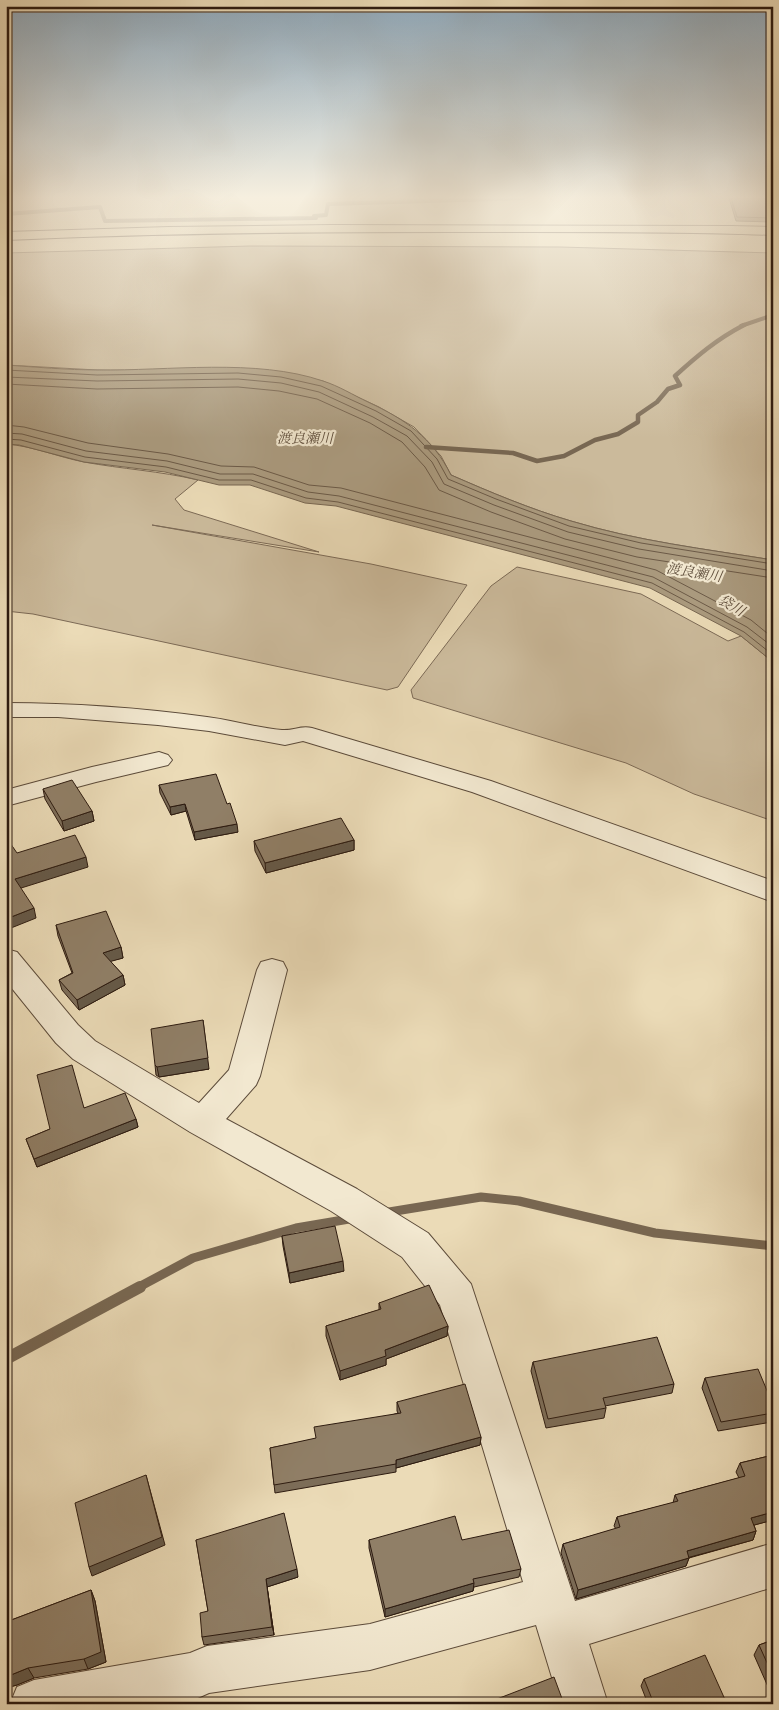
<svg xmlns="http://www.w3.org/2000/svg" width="779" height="1710" font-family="'Old Standard TT','Noto Serif JP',serif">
<rect width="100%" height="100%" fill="#ebdbb7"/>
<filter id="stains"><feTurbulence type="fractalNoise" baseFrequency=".004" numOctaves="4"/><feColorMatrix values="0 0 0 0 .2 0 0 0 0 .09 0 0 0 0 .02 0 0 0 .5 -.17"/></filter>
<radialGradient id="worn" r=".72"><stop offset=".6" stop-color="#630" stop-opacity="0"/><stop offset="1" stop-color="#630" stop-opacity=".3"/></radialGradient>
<!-- green -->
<g fill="#cbba9b" stroke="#7c6a56">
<path d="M250 246 560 247 773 253V560C705 549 637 541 571 521 530 509 490 492 451 475L441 456 414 427 379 407 323 381 282 372 97 370 6 365V253Z"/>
<path d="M6 444C33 446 58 457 84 462 122 469 160 471 198 480L175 499 184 510 319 552 152 525 371 564 467 585 398 687 387 690 33 614 6 611Z"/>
<path d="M517 567 641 594 728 641 741 636 773 662V821L694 794 626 763 413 698 411 690 491 586Z"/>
</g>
<!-- water -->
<path fill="#aa9a7e" stroke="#786752" d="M6 365C36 367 67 370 97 370 168 371 256 358 323 381 339 386 353 395 368 402 406 420 432 437 451 475 490 492 530 509 571 521 637 541 705 549 773 560V662L741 636 650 588 336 506 305 503 250 485H219L165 472 84 462 19 445 6 444Z"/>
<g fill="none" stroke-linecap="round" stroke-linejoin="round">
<!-- shore -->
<g stroke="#6c5a47" stroke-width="1">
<path d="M6 370 97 375 238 373 281 377 321 386 376 411 411 431 437 459 448 479 496 499 569 526 641 543 773 564"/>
<path d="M6 377 97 381 238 379 281 383 319 392 373 417 407 436 432 462 444 484 494 505 568 532 639 549 773 571"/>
<path d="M6 384 97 389 238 387 279 391 317 399 370 423 402 442 425 467 439 490 491 512 565 539 637 557 773 578"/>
<path d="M6 425 24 427 88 443 168 454 221 466 254 467 309 485 341 488 656 570 751 620 773 638"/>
<path d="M6 433 22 434 86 451 167 461 220 474H253L308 492 339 496 653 577 747 627 773 647"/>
<path d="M6 439 21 440 85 457 166 467 219 480H251L306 498 338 502 652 583 744 632 773 655"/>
</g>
<!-- stream-far3 -->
<g stroke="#786752" stroke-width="4">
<path d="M6 214 100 207 105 221 316 218 314 216 326 215 328 204 523 198"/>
<path d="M741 326 773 315"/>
</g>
<!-- stream-far2 -->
<path stroke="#786752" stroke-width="4.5" d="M426 447 513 453 537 461 564 456 595 440 618 434 638 422V415L657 402 668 389 680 385 675 376C697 356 717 339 744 325"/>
<!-- stream-far1 -->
<g stroke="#786752" stroke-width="9">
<path d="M383 1213 481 1197 519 1201 655 1233 773 1246"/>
<path d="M137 1288 193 1258 296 1228 355 1218"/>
</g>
<!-- stream -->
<path stroke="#786752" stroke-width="12" d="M6 1359 140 1287"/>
<!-- street casing -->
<g stroke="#5c4b3a" stroke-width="2">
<g id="street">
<path d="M6 703C73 703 141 708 207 717 232 720 257 728 282 730 293 731 301 725 312 728L491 781 773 881V902L472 792 303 741 285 745 209 731 158 725 58 717H6Z"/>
<path d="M159 752 168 755 172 760 168 765 96 782 6 806V790L92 767Z"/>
<path d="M6 949 17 952 78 1025 95 1041 199 1103 229 1070 257 970 261 962 272 959 283 962 287 970 260 1076 256 1085 226 1119 357 1189 428 1233 471 1284 575 1601 773 1543V1587L589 1644 608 1704H560L536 1625 370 1670 209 1693 191 1701 174 1704H10L17 1687 34 1680 190 1653 207 1646 370 1624 523 1582 440 1305 402 1257 331 1211 190 1132 73 1059 56 1043 6 981Z"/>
</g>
</g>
<!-- primary casing -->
<g stroke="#2d1b10" stroke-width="2">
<path id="primary" d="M332 225 731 226 773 227V235C665 231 557 232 449 232 301 232 154 233 6 240V232L169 227Z"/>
</g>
<!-- street -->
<use href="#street" fill="#f2e8d0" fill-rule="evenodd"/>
<!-- primary -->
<use href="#primary" fill="#ebdbb7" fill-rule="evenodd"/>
</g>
<!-- wall -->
<g fill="#7c6d59" stroke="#2d1b10">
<path d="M729 198H773V222L736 221Z"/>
<path d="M159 785 238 832 195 840 186 811 171 815 160 793Z"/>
<path d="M43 789 92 811 94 821 64 831 45 799Z"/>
<path d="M354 840V850L266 873 255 851 254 841Z"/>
<path d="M56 925 121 947 123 958 110 961 123 975 125 985 79 1010 62 990 59 980 72 973 58 936Z"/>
<path d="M155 1065 209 1069 159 1077 156 1075Z"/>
<path d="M84 1108 136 1119 138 1127 37 1167 26 1139 50 1129Z"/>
<path d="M282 1236 344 1271 290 1283 283 1246Z"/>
<path d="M379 1303 448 1326 447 1336 386 1359V1365L340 1380 326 1336V1326L379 1310Z"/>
<path d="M533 1362 674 1384 672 1393 605 1406 606 1408 604 1418 546 1428 531 1371Z"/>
<path d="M705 1378 773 1405V1420L772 1422 718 1431 702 1388Z"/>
<path d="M397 1402 481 1437 480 1445 396 1468V1472L275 1493 270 1448 316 1439 398 1413 397 1411Z"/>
<path d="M773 1455V1520L754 1525 756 1531 753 1540 689 1558 686 1566 576 1599 561 1553 563 1544 616 1529 614 1526 617 1517 673 1503 675 1495 739 1478 736 1472 740 1463Z"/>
<path d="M196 1540 298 1577 267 1587 274 1635 204 1645 202 1637 208 1611Z"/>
<path d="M369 1540H462L521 1569 519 1577 474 1587 473 1591 385 1617 369 1548Z"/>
<path d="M91 1590 95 1601 106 1662 88 1669 34 1678 17 1685 6 1688V1622Z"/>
<path d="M773 1640V1698L754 1655 759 1645Z"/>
<path d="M644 1679 727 1704H648L641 1686Z"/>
</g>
<!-- shaded-wall -->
<g fill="#655948" stroke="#2d1b10">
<path d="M185 804 186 811 171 815 170 807Z"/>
<path d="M92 811 94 821 64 831 62 821Z"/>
<path d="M237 824 238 832 195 840 194 832Z"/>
<path d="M354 840V850L266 873 265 863Z"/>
<path d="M86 857 88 867 18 889 15 879Z"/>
<path d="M34 908 36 918 6 930V919Z"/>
<path d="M121 947 123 958 105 963 103 953Z"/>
<path d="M123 975 125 985 79 1010 77 1000Z"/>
<path d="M203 1020 209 1069 159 1077 157 1067Z"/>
<path d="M136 1119 138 1127 37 1167 34 1159Z"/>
<path d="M343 1261 344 1271 290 1283 289 1273Z"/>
<path d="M448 1326 447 1336 386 1359V1365L340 1380V1371L385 1350Z"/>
<path d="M481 1437 480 1445 396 1468V1460Z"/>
<path d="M146 1475 165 1545 92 1576 89 1567Z"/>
<path d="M773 1512V1520L747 1527 751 1518Z"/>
<path d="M756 1531 753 1540 683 1559 687 1551Z"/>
<path d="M689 1558 686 1566 576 1599 578 1590Z"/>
<path d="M297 1569 298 1577 267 1587 274 1635 266 1579Z"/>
<path d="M474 1583 473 1591 385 1617V1609Z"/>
<path d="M91 1590 95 1601 106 1662 88 1669 84 1659Z"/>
<path d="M28 1668 34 1678 17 1685 6 1688V1677Z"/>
</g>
<!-- building -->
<g fill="#907f67" stroke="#2d1b10">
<path d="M731 198H773V218L737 217Z"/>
<path d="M216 774 227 804 230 803 237 824 194 832 185 804 170 807 159 785Z"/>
<path d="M72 780 92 811 62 821 43 789Z"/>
<path d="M341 818 354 840 265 863 254 841Z"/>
<path d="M75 835 86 857 15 879 34 908 6 919V837L17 853Z"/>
<path d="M106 911 121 947 103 953 123 975 77 1000 59 980 73 973 56 925Z"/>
<path d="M203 1020 208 1058 157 1067 155 1065 151 1029Z"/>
<path d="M72 1065 84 1108 125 1093 136 1119 34 1159 26 1139 50 1129 37 1075Z"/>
<path d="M335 1226 343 1261 289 1273 282 1236Z"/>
<path d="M429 1285 448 1326 385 1350 386 1356 340 1371 326 1326 381 1309 379 1303Z"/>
<path d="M657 1337 674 1384 603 1398 606 1408 548 1419 533 1362Z"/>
<path d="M758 1369 773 1405V1413L721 1422 705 1378Z"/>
<path d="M465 1384 481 1437 396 1460V1464L274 1485 270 1448 316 1438 314 1427 401 1413 397 1402Z"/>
<path d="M773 1455V1512L751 1518 756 1531 687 1551 689 1558 578 1590 563 1544 620 1527 617 1517 678 1501 675 1495 745 1476 740 1463Z"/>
<path d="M146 1475 162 1537 89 1567 75 1503Z"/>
<path d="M284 1513 297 1569 266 1579 272 1627 202 1637 200 1613 208 1611 196 1540Z"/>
<path d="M455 1516 462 1540 509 1530 521 1569 473 1579 474 1583 385 1609 369 1540Z"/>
<path d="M91 1590 101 1652 84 1659 28 1668 6 1677V1622Z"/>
<path d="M773 1640V1676L759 1645Z"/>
<path d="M705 1655 727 1704H654L644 1679Z"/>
<path d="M554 1677 564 1704H484Z"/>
</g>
<!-- sky -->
<linearGradient id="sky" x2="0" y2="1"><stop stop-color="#8faabe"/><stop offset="0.45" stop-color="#f6efdf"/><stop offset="1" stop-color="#f6efdf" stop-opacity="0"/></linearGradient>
<rect width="779" height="438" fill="url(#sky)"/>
<g text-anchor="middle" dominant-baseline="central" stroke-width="4.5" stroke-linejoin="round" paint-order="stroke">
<!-- far-water labels -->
<g font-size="14" font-style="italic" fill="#5f4e3c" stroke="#f2e8d0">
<text x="305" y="439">渡良瀬川</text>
<text transform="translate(694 573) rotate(9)">渡良瀬川</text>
<text transform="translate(731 606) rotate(30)">袋川</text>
</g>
</g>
<!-- margin -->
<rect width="779" height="1710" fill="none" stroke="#ebdbb7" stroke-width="25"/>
<rect x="8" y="8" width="764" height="1695" fill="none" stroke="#2d1b10" stroke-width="2.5"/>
<rect x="12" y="12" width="754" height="1685" fill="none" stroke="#2d1b10"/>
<rect width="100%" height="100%" filter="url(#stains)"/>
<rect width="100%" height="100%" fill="url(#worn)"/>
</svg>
